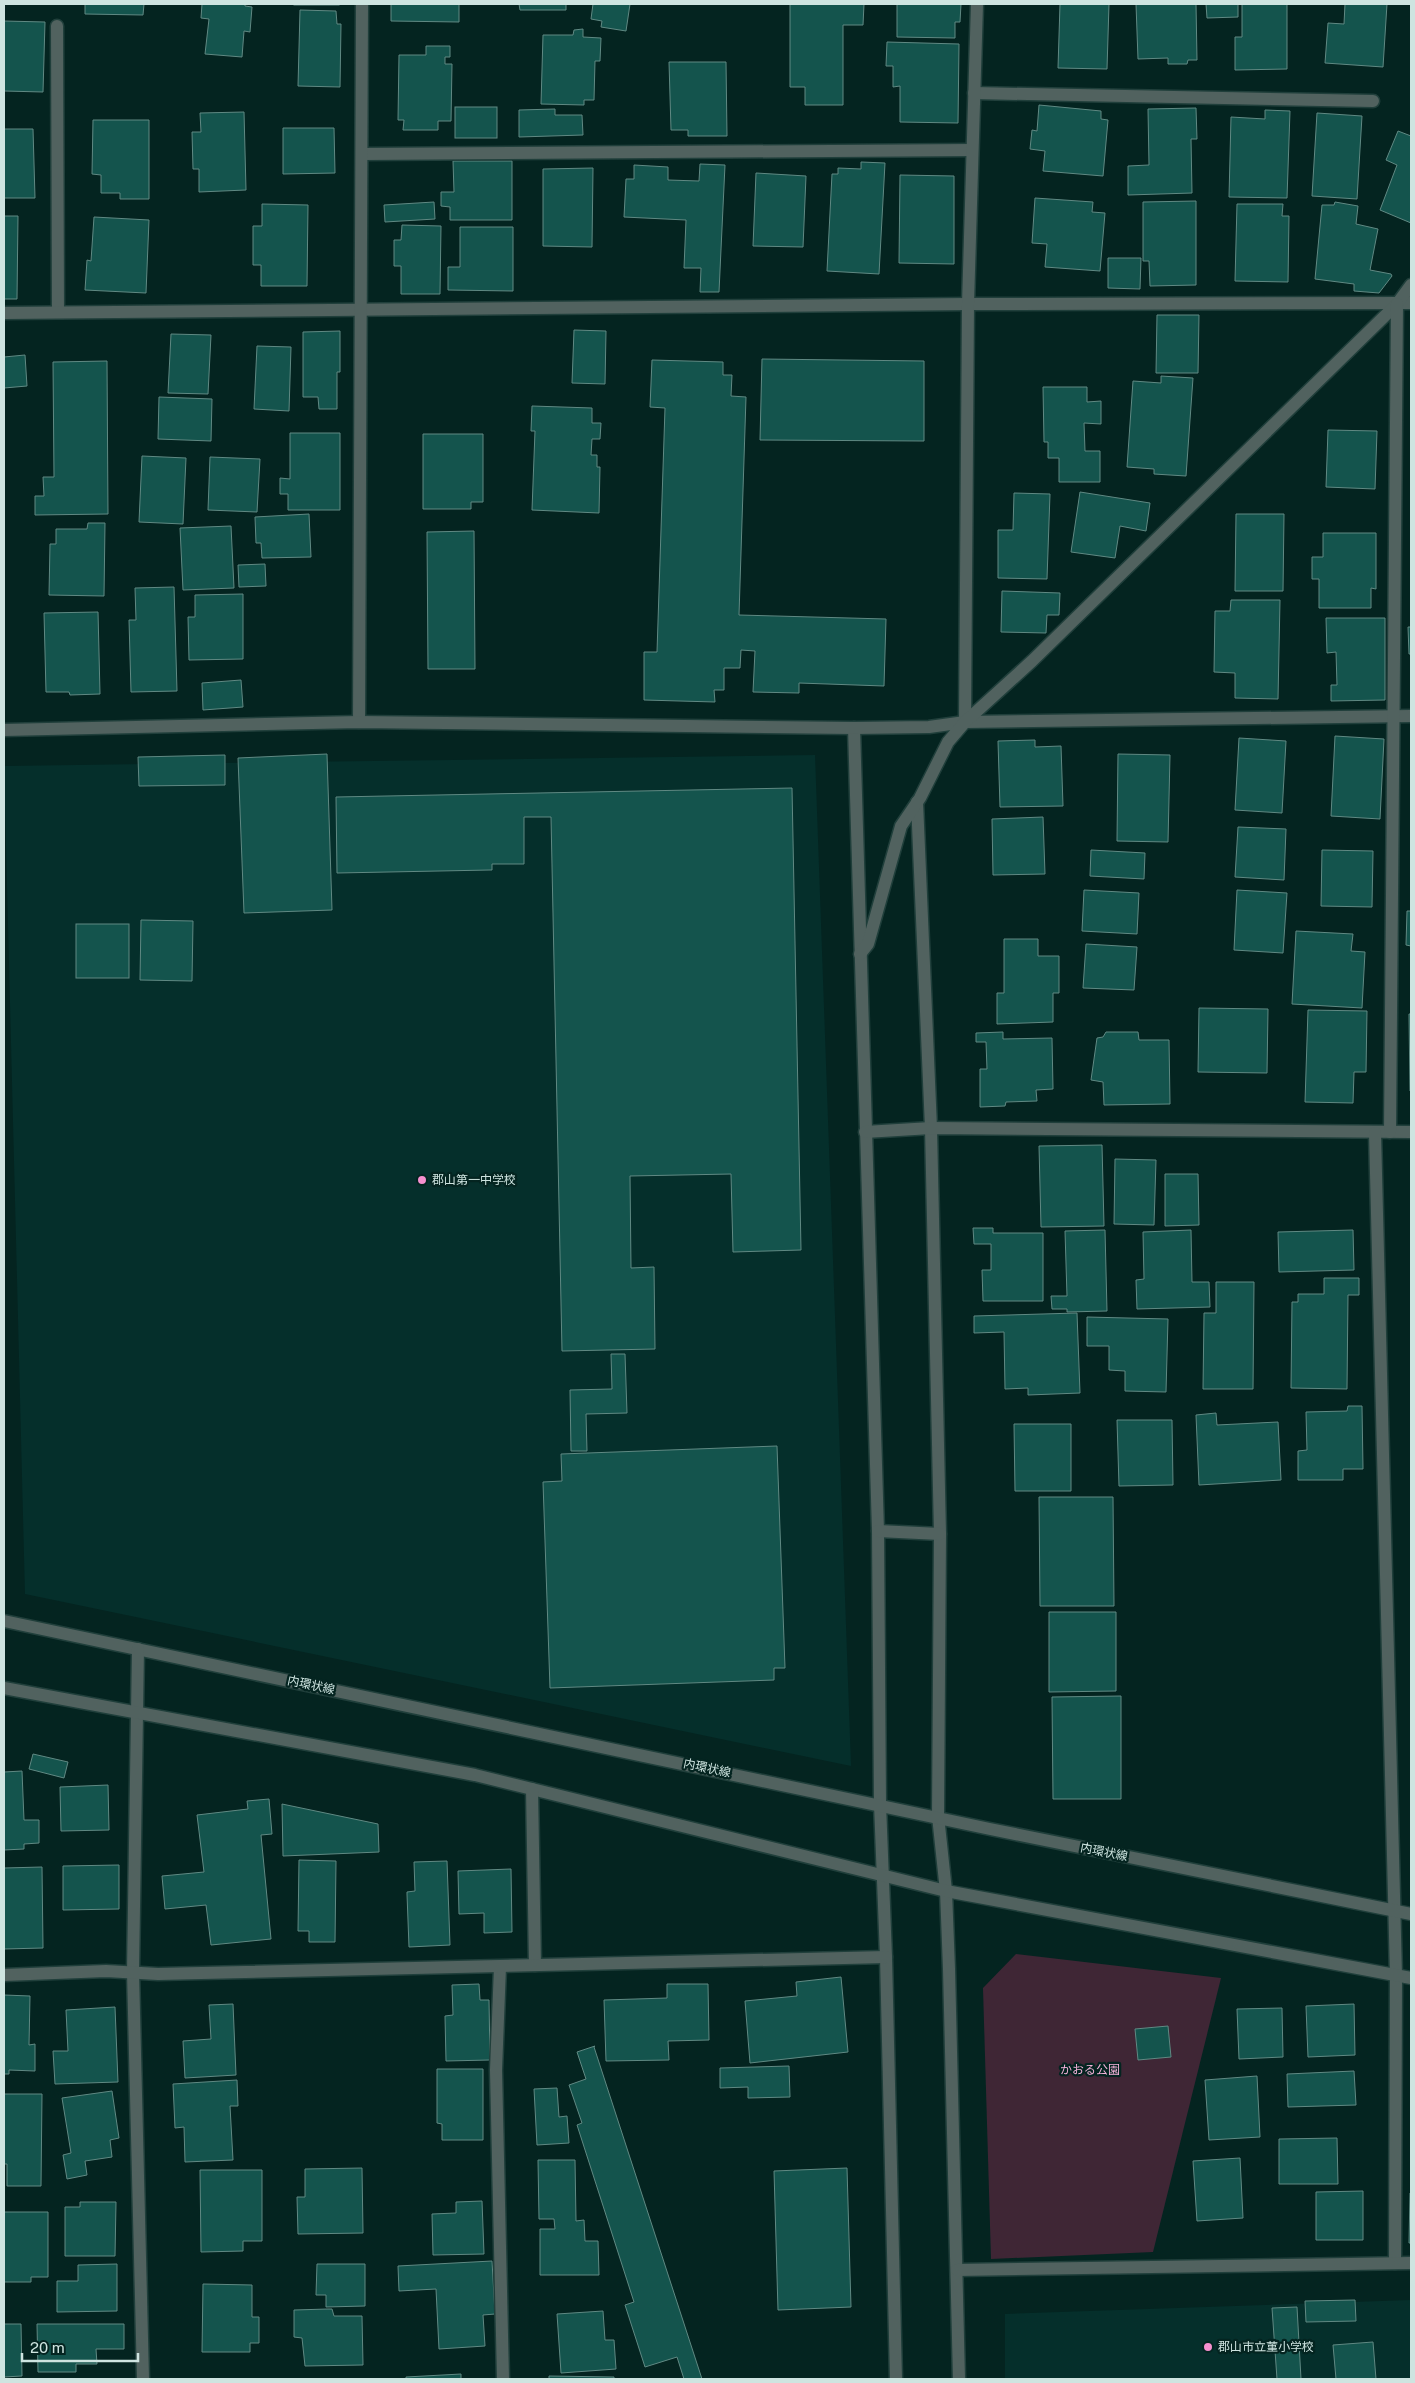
<svg xmlns="http://www.w3.org/2000/svg" width="1415" height="2383" font-family="'Public Sans','Noto Sans JP',sans-serif">
<rect width="100%" height="100%" fill="#042420"/>
<!-- built -->
<g fill="#052f2b">
<path d="M815 755 851 1766 25 1594 4 766Z"/>
<path d="M1411 2300V2379H1005V2314Z"/>
</g>
<!-- green -->
<path fill="#3f2635" d="M1016 1954 1221 1978 1153 2252 991 2259 983 1988Z"/>
<!-- building -->
<g fill="#14544d" stroke="#608983">
<path d="M85 4H144L143 15 85 14Z"/>
<path d="M202 4H245V6L252 7 250 32 244 31 242 57 205 54 209 19 201 18Z"/>
<rect x="294" y="4" width="45" height="1"/>
<path d="M391 4H459V22L391 21Z"/>
<path d="M519 4H566V10H520Z"/>
<path d="M593 4H630L626 31 601 27 602 21 591 19Z"/>
<path d="M790 4H864L863 25H843V105H805V87H790Z"/>
<path d="M897 4H961L960 22H955V38L897 37Z"/>
<path d="M1060 4H1109L1107 69 1058 68Z"/>
<path d="M1136 4H1196L1197 60H1188L1187 64H1168V58L1138 59Z"/>
<path d="M1206 4H1238V17L1207 18Z"/>
<path d="M1242 4H1287V69L1235 70V37H1242Z"/>
<path d="M1345 4H1387L1383 67 1325 63 1328 23 1344 24Z"/>
<path d="M300 10 336 11 337 24H341L340 87 298 86Z"/>
<path d="M4 21 45 22 43 92 4 91Z"/>
<path d="M583 29V37L601 38 600 61H595L594 100H584V105L541 104 543 35H573L574 30Z"/>
<path d="M887 42 959 44 958 123 900 122V86L893 87V66H886Z"/>
<path d="M426 46H450V57H445V64H452L451 121H438V130H403L404 120H398L399 55H426Z"/>
<path d="M669 62H726L727 136H688V130H671Z"/>
<path d="M1039 105 1101 111V119L1108 120 1103 176 1043 171 1045 151 1030 149 1032 130 1037 131Z"/>
<rect x="455" y="107" width="42" height="31"/>
<path d="M1196 108 1197 139H1191L1192 193 1128 195V166L1149 165 1148 109Z"/>
<path d="M555 109V115H582L583 135 519 137V110Z"/>
<path d="M1265 110 1290 111 1287 198 1229 197 1231 117 1265 119Z"/>
<path d="M244 112 246 190 199 192V169H193L192 132H201L200 113Z"/>
<path d="M1317 113 1362 116 1357 199 1312 196Z"/>
<path d="M93 120H149V199H120V193H101V175L92 174Z"/>
<path d="M283 128H334L335 173 283 174Z"/>
<path d="M4 129H33L35 198H4Z"/>
<path d="M1398 131 1411 136V223L1380 210 1397 165 1386 160Z"/>
<path d="M453 161H512V220H450V207L441 206V192H454Z"/>
<path d="M861 162 885 163 879 274 827 271 832 174H838V168L861 169Z"/>
<path d="M700 164 725 165 719 292H700L701 268H684L686 220 624 217 626 179H634V165L668 167V180L699 181Z"/>
<path d="M593 168 592 247 543 246V169Z"/>
<path d="M756 173 806 176 803 247 753 246Z"/>
<path d="M900 175 954 176V264L899 263Z"/>
<path d="M1035 198 1093 202 1092 212 1105 213 1100 271 1045 267 1047 244 1032 243Z"/>
<path d="M1196 201V285L1150 286 1149 261H1143V202Z"/>
<path d="M434 202 435 219 385 222 384 205Z"/>
<path d="M1335 202 1358 206 1356 224 1378 229 1370 270 1391 274 1392 276 1379 293 1354 291V284L1315 279 1322 205H1334Z"/>
<path d="M262 204 308 205 307 286H261V265H253V226H262Z"/>
<path d="M1237 204H1283L1282 216H1289L1288 282 1235 281Z"/>
<path d="M4 216H18L17 299H4Z"/>
<path d="M94 217 149 220 146 293 85 290 87 260 91 261Z"/>
<path d="M402 225 441 226 440 294H401V266H394V240H401Z"/>
<path d="M460 227H513V291L448 290V267H460Z"/>
<path d="M1108 258H1141L1140 289 1108 288Z"/>
<path d="M1157 315H1199L1198 373H1156Z"/>
<path d="M574 330 606 331 605 384 572 383Z"/>
<path d="M340 331V372H337V409H319L318 397H303V332Z"/>
<path d="M171 334 211 335 208 394 168 393Z"/>
<path d="M257 346 291 347 289 411 254 409Z"/>
<path d="M25 355 27 386 4 388V357Z"/>
<path d="M762 359 924 361V441L760 440Z"/>
<path d="M652 360 723 362V375H732L731 396 746 397 739 615 886 619 884 686 799 683V693L753 692 755 651 741 650 740 668H724V690H714L715 702 644 700V652H657L665 408 650 407Z"/>
<path d="M107 361 108 514 35 515V496H44L43 477H54L53 362Z"/>
<path d="M1161 376 1193 378 1186 476 1154 474V469L1127 467 1133 381 1161 383Z"/>
<path d="M1043 387H1087V402L1101 401V424L1084 423 1085 451H1100V482H1059V458H1048V442H1044Z"/>
<path d="M159 397 212 399 211 441 158 439Z"/>
<path d="M532 406 592 408V423H601L600 439H592L591 455H597V467H600L599 513 532 510 535 431H531Z"/>
<path d="M1328 430 1377 431 1375 489 1326 487Z"/>
<path d="M290 433H340V510H288V494H280V478L290 479Z"/>
<path d="M423 434H483V502H471V509H423Z"/>
<path d="M142 456 186 458 183 524 139 522Z"/>
<path d="M210 457 260 459 257 512 208 510Z"/>
<path d="M1080 492 1150 503 1146 531 1120 526 1115 558 1071 552Z"/>
<path d="M1014 493 1050 494 1047 579 998 578V530H1013Z"/>
<path d="M309 514 311 557 262 558 261 543H256L255 517Z"/>
<path d="M1236 514H1284L1283 591H1235Z"/>
<path d="M88 523H105L104 596 49 595 50 544H56V529H87Z"/>
<path d="M231 526 234 588 183 590 180 528Z"/>
<path d="M474 531 475 669H428L427 532Z"/>
<path d="M1323 533H1376V589L1371 588V608H1319V579H1312V557H1323Z"/>
<path d="M265 564 266 586 239 587 238 565Z"/>
<path d="M174 587 177 691 131 692 129 620H136L135 588Z"/>
<path d="M1002 591 1060 593 1059 615H1047L1046 633 1001 632Z"/>
<path d="M243 594V659L189 660 188 617H195V595Z"/>
<path d="M1231 600H1280L1278 699 1235 698V673L1214 672 1215 611H1230Z"/>
<path d="M98 612 100 694 70 695 69 692H46L44 613Z"/>
<path d="M1326 618H1385V700L1331 701V685H1337L1336 652 1327 653Z"/>
<path d="M1408 627H1411V654H1409Z"/>
<path d="M241 680 243 707 203 710 202 683Z"/>
<path d="M1335 736 1384 739 1380 819 1331 816Z"/>
<path d="M1239 738 1286 741 1282 813 1235 810Z"/>
<path d="M1035 740V747L1061 746 1063 806 1000 807 998 741Z"/>
<path d="M327 754 332 910 244 913 238 758Z"/>
<path d="M1118 754 1170 755 1168 842 1117 841Z"/>
<path d="M225 755V785L139 786 138 757Z"/>
<path d="M792 788 801 1250 733 1252 731 1174 630 1176 631 1268 654 1267 655 1349 562 1351 551 817H524V864H492V870H490L337 873 336 797Z"/>
<path d="M1043 817 1045 874 993 875 992 819Z"/>
<path d="M1238 827 1286 829 1284 880 1235 877Z"/>
<path d="M1091 850 1145 853 1144 879 1090 876Z"/>
<path d="M1322 850 1373 851 1372 907 1321 906Z"/>
<path d="M1084 890 1139 893 1137 934 1082 931Z"/>
<path d="M1237 890 1287 893 1283 953 1234 950Z"/>
<path d="M1407 911H1411V946L1406 945Z"/>
<path d="M141 920 193 921 192 981 140 980Z"/>
<rect x="76" y="924" width="53" height="54"/>
<path d="M1296 931 1353 934 1351 951 1365 952 1362 1008 1292 1004Z"/>
<path d="M1004 939H1038V956H1059V993H1053V1022L997 1024V993H1004Z"/>
<path d="M1086 944 1137 947 1134 990 1083 988Z"/>
<path d="M1199 1008 1268 1009 1267 1073 1198 1072Z"/>
<path d="M1308 1010 1367 1011 1366 1072H1354L1353 1103 1305 1102Z"/>
<path d="M1409 1014H1411V1091H1410Z"/>
<path d="M1003 1032V1039L1052 1038 1053 1089 1036 1090 1037 1101 1006 1102 1005 1106 980 1107V1069H987L986 1042H976V1033Z"/>
<path d="M1106 1032H1138L1139 1040H1169L1170 1104 1104 1105 1103 1082 1091 1080 1097 1038 1103 1037Z"/>
<path d="M1102 1145 1104 1226 1041 1227 1039 1146Z"/>
<path d="M1115 1159 1156 1160 1154 1225 1114 1224Z"/>
<path d="M1165 1174H1198L1199 1225 1165 1226Z"/>
<path d="M973 1228H993V1233H1043V1301H983L982 1270H991V1244H974Z"/>
<path d="M1105 1230 1107 1311 1067 1312V1309H1052L1051 1296H1067L1065 1231Z"/>
<path d="M1191 1230 1192 1282H1209L1210 1307 1137 1309 1136 1280 1144 1279 1143 1232Z"/>
<path d="M1353 1230 1354 1270 1279 1272 1278 1232Z"/>
<path d="M1324 1278H1359V1295H1348L1347 1389 1291 1388 1292 1302H1298V1294H1324Z"/>
<path d="M1216 1282H1254L1253 1389H1203L1204 1313H1216Z"/>
<path d="M1077 1313 1080 1393 1028 1395V1388L1005 1389 1004 1332 974 1333V1316Z"/>
<path d="M1087 1317 1168 1319 1166 1392 1125 1391V1371L1109 1370V1346H1087Z"/>
<path d="M611 1354H625L627 1413 586 1414 587 1451H571L570 1390 612 1389Z"/>
<path d="M1348 1406H1362L1363 1469H1343V1480H1298V1451L1307 1450 1306 1412 1347 1411Z"/>
<path d="M1216 1413 1217 1425 1278 1422 1281 1480 1199 1485 1196 1415Z"/>
<path d="M1117 1420H1172L1173 1485 1119 1486Z"/>
<path d="M1014 1424H1071V1491H1015Z"/>
<path d="M777 1446 785 1668H774V1680L550 1688 543 1482 562 1481 561 1454Z"/>
<path d="M1039 1497H1113L1114 1606H1040Z"/>
<path d="M1049 1612H1116V1691L1049 1692Z"/>
<path d="M1121 1696V1799H1053L1052 1697Z"/>
<path d="M33 1754 68 1762 64 1778 29 1769Z"/>
<path d="M22 1771 24 1820H39V1843L24 1844V1849L4 1850V1772Z"/>
<path d="M108 1785 109 1830 61 1831 60 1787Z"/>
<path d="M269 1799 272 1834 261 1835 271 1939 211 1945 206 1905 165 1909 162 1876 204 1872 197 1815 248 1809 247 1801Z"/>
<path d="M282 1804 378 1824 379 1852 283 1856Z"/>
<path d="M299 1860 336 1861 335 1942H309V1931H298Z"/>
<path d="M447 1861 450 1945 409 1947 407 1894V1892L415 1891 414 1862Z"/>
<path d="M119 1865V1909L63 1910V1866Z"/>
<path d="M42 1867 43 1948 4 1949V1868Z"/>
<path d="M511 1869 512 1932 484 1933V1913L459 1914 458 1871Z"/>
<path d="M841 1977 848 2052 750 2063 745 2001 797 1996 796 1982Z"/>
<path d="M479 1984 480 2000H489L490 2060 446 2061 445 2016 453 2015 452 1985Z"/>
<path d="M667 1984H708L709 2040 668 2041 669 2060 606 2061 604 2000 667 1998Z"/>
<path d="M4 1995 30 1996 29 2045 35 2044V2071L9 2070V2074H4Z"/>
<path d="M233 2004 236 2075 185 2078 183 2041 211 2039 209 2005Z"/>
<path d="M1354 2004 1355 2055 1308 2057 1306 2006Z"/>
<path d="M115 2007 118 2082 55 2084 53 2051H68L66 2010Z"/>
<path d="M1282 2008 1283 2057 1239 2059 1237 2009Z"/>
<path d="M1168 2026 1171 2057 1138 2060 1135 2029Z"/>
<path d="M595 2046 594 2047 702 2379H684L677 2357 645 2367 625 2305 634 2302 577 2125 582 2123 569 2085 586 2079 577 2052Z"/>
<path d="M789 2066 790 2097 748 2098V2087L720 2088V2068Z"/>
<path d="M437 2069H483V2140H442V2124L437 2123Z"/>
<path d="M1354 2071 1356 2105 1288 2107 1287 2074Z"/>
<path d="M1257 2076 1260 2137 1209 2140 1205 2080Z"/>
<path d="M237 2080 238 2106H230L233 2160 185 2162 184 2127 175 2128 173 2084Z"/>
<path d="M557 2088 559 2117 567 2116 569 2143 537 2145 534 2089Z"/>
<path d="M112 2091 119 2138 110 2140 112 2157 85 2161 87 2175 67 2179 63 2155 71 2153 62 2098Z"/>
<path d="M4 2094H42L41 2186H7V2164H4Z"/>
<path d="M1337 2138 1338 2184H1279V2139Z"/>
<path d="M1240 2158 1243 2218 1197 2221 1193 2161Z"/>
<path d="M538 2160H575L576 2221 584 2220 585 2241H598L599 2275H540V2229H555L554 2219H539Z"/>
<path d="M362 2168 363 2233 298 2234 297 2197H305V2169Z"/>
<path d="M847 2168 851 2307 778 2310 774 2171Z"/>
<path d="M200 2170H262V2241H243V2251L201 2252Z"/>
<path d="M1363 2191V2240H1316V2192Z"/>
<path d="M1410 2193H1411V2243H1409Z"/>
<path d="M482 2201 484 2254 433 2255 432 2214 456 2213V2202Z"/>
<path d="M80 2202H116L115 2256H65V2207H80Z"/>
<path d="M4 2212H48V2277H31V2282H4Z"/>
<path d="M492 2261 495 2314 483 2315 485 2346 439 2349 436 2289 399 2291 398 2266Z"/>
<path d="M117 2264V2311L57 2312V2281H78V2265Z"/>
<path d="M317 2264H365V2306L326 2307V2295H316Z"/>
<path d="M203 2284 252 2285V2317H259V2343H250V2352H202Z"/>
<path d="M1355 2300 1356 2321 1306 2322 1305 2301Z"/>
<path d="M1297 2307 1301 2379H1277L1272 2308Z"/>
<path d="M328 2309H332L334 2316H362L363 2365 305 2366 302 2338 294 2337V2310Z"/>
<path d="M603 2311 605 2340H614L616 2369 561 2373 557 2314Z"/>
<path d="M4 2324H21L22 2376 4 2377Z"/>
<path d="M37 2324H124V2349H96L97 2364H76V2372H38Z"/>
<path d="M1373 2342 1376 2379H1336L1333 2345Z"/>
<path d="M461 2374V2379H406V2377Z"/>
<path d="M549 2376 614 2377V2379H549Z"/>
</g>
<g fill="none" stroke-linecap="round" stroke-linejoin="round">
<!-- minor casing -->
<g stroke="#203f3b" stroke-width="15">
<g id="minor">
<path d="M57 26 58 312"/>
<path d="M974 93 1373 101"/>
<path d="M362 154 972 150"/>
<path d="M4 313 968 304 1411 303"/>
<path d="M359 722 362 4"/>
<path d="M965 722 968 304 977 4"/>
<path d="M854 728 878 1531 880 1804 886 1957 896 2379"/>
<path d="M4 730 359 722 854 728 929 727 965 722 1411 716"/>
<path d="M917 802 931 1128 940 1534 938 1816 946 1891 949 1969 959 2379"/>
<path d="M860 954 868 944 901 826 920 798 948 742 965 722 1032 661 1397 304 1411 285"/>
<path d="M865 1132 931 1128 1411 1132"/>
<path d="M1390 1132 1397 304"/>
<path d="M1375 1133 1396 1976 1395 2263"/>
<path d="M878 1531 940 1534"/>
<path d="M4 1621 990 1829 1411 1914"/>
<path d="M138 1649 133 1972 143 2379"/>
<path d="M4 1688 475 1775 946 1891 1411 1978"/>
<path d="M532 1789 535 1965"/>
<path d="M500 1967 496 2070 503 2379"/>
<path d="M4 1975 106 1971 158 1974 886 1957"/>
<path d="M957 2270 1411 2263"/>
</g>
</g>
<!-- minor -->
<use href="#minor" stroke="#51625f" stroke-width="12"/>
</g>
<!-- markers -->
<g fill="#f690cf" stroke="#042420" stroke-width="2">
<circle cx="422" cy="1180" r="5"/>
<circle cx="1208" cy="2347" r="5"/>
</g>
<g text-anchor="middle" dominant-baseline="central" stroke-width="4.5" stroke-linejoin="round" paint-order="stroke">
<!-- poi labels -->
<g font-size="12" fill="#cee4e0" stroke="#042420" text-anchor="start">
<text x="432" y="1180">郡山第一中学校</text>
<text x="1218" y="2347">郡山市立菫小学校</text>
</g>
<!-- street labels -->
<g font-size="12" fill="#cee4e0" stroke="#042420">
<text transform="translate(311 1685) rotate(12)">内環状線</text>
<text transform="translate(707 1768) rotate(12)">内環状線</text>
<text transform="translate(1104 1852) rotate(11)">内環状線</text>
</g>
<!-- park labels -->
<g font-size="12" fill="#f7b3db" stroke="#042420">
<text x="1090" y="2070">かおる公園</text>
</g>
</g>
<!-- border -->
<rect width="1415" height="2383" fill="none" stroke="#cee4e0" stroke-width="10"/>
<!-- scale -->
<path d="M22 2353v8h116v-8" fill="none" stroke="#cee4e0" stroke-width="2.5"/>
<text x="30" y="2353" font-size="15" fill="#cee4e0" stroke="#042420" stroke-width="4" paint-order="stroke">20 m</text>
</svg>
